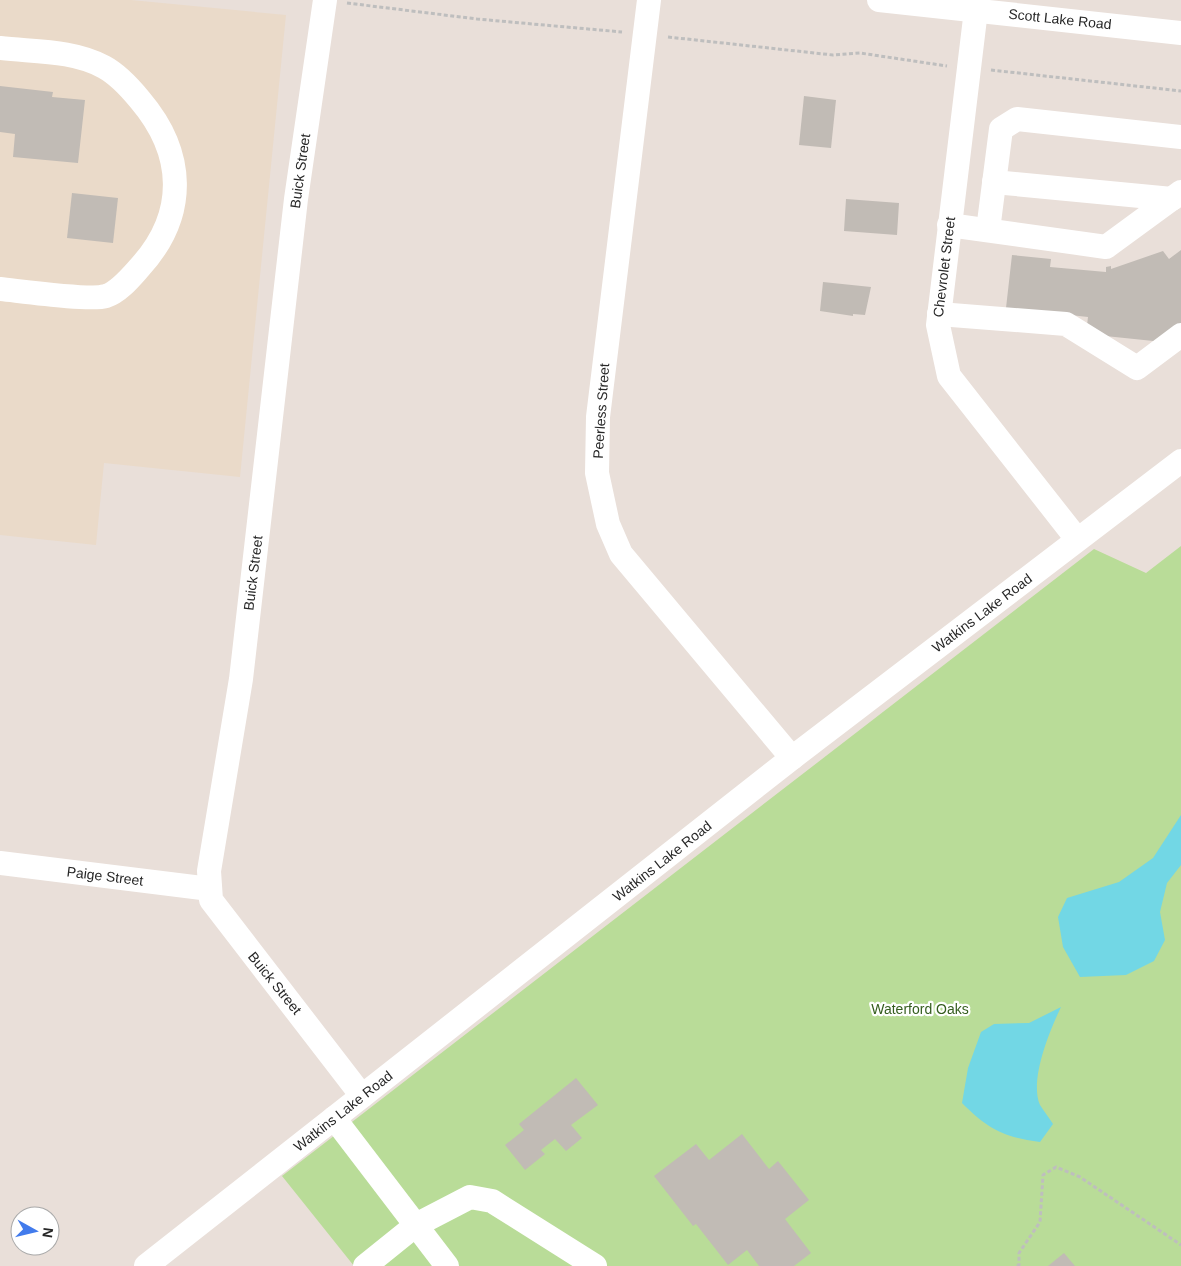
<svg xmlns="http://www.w3.org/2000/svg" width="1181" height="1266" font-family="Helvetica,sans-serif">
<rect width="100%" height="100%" fill="#e9dfd9"/>
<!-- education -->
<path fill="#eadac9" d="M0 0H131L286 15 240 477 104 463 96 545 0 535Z"/>
<!-- green -->
<path fill="#b9dc98" d="M1181 546V1266H354L282 1176 1094 549 1146 573Z"/>
<!-- water -->
<g fill="#72d7e5">
<path d="M1181 815V865L1167 883 1160 912 1165 940 1154 961 1126 975 1080 977 1063 947 1058 917 1067 898 1119 882 1153 858Z"/>
<path d="M1061 1007C1050 1030 1029 1080 1040 1105 1044 1111 1049 1118 1053 1124L1040 1142C1003 1137 988 1129 962 1103L968 1068 981 1032 994 1024 1029 1023Z"/>
</g>
<!-- building -->
<g fill="#c1bbb5">
<path d="M0 86 53 92 52 97 85 100 78 163 13 157 15 134 0 132Z"/>
<path d="M804 96 836 100 831 148 799 145Z"/>
<path d="M72 193 118 198 113 243 67 238Z"/>
<path d="M846 199 899 203 897 235 844 231Z"/>
<path d="M1181 250V328L1163 342 1086 334 1088 317 1006 308 1012 255 1051 259 1050 267 1106 272V267L1111 266V269L1163 251 1169 259Z"/>
<path d="M823 282 871 287 865 315 853 314V316L820 311Z"/>
<path d="M576 1078 598 1105 571 1125 582 1138 566 1151 555 1139 541 1150 545 1154 525 1170 505 1145 524 1130 519 1124Z"/>
<path d="M742 1134 769 1169 778 1161 809 1200 785 1219 811 1253 794 1266H759L747 1250 728 1265 696 1224 693 1226 654 1176 696 1144 709 1160Z"/>
<path d="M1064 1253 1075 1266H1048Z"/>
</g>
<g fill="none" stroke-linecap="round" stroke-linejoin="round">
<!-- path -->
<g stroke="#bebebe" stroke-width="3" stroke-dasharray="4 2.5" stroke-linecap="butt">
<path d="M347 3 477 19 622 32"/>
<path d="M668 37 833 55 860 53 947 66"/>
<path d="M991 70 1181 91"/>
<path d="M1017 1266 1019 1265V1253L1040 1222 1043 1175 1056 1167 1080 1177 1181 1245"/>
</g>
<!-- minor -->
<g stroke="#fff" stroke-width="24">
<path d="M325 0 296 199 241 679 209 871 211 900 362 1096"/>
<path d="M649 0 598 417 597 473 608 524 621 554 792 758"/>
<path d="M879 0 1181 33"/>
<path d="M976 10 938 325 949 376 1077 539"/>
<path d="M0 48C34 52 73 50 104 67 117 74 131 89 140 100 185 153 188 214 140 267 131 277 119 292 106 296 91 301 20 291 0 289"/>
<path d="M994 182 1172 199"/>
<path d="M949 225 1106 247 1181 192"/>
<path d="M988 230 1001 129 1017 119 1181 137"/>
<path d="M939 314 1066 324 1137 368 1181 335"/>
<path d="M0 863 210 889"/>
<path d="M334 1118 447 1266"/>
<path d="M146 1266 792 758 1181 461"/>
<path d="M365 1266 416 1225 470 1197 492 1201 595 1266"/>
</g>
</g>
<g text-anchor="middle" dominant-baseline="central" stroke-width="4.5" stroke-linejoin="round" paint-order="stroke">
<!-- street labels -->
<g font-size="14" fill="#272727" stroke="#fff">
<text transform="translate(1060 19) rotate(6)">Scott Lake Road</text>
<text transform="translate(300 171) rotate(-82)">Buick Street</text>
<text transform="translate(944 267) rotate(-83)">Chevrolet Street</text>
<text transform="translate(601 411) rotate(-86)">Peerless Street</text>
<text transform="translate(253 573) rotate(-83)">Buick Street</text>
<text transform="translate(982 613) rotate(-37)">Watkins Lake Road</text>
<text transform="translate(662 861) rotate(-38)">Watkins Lake Road</text>
<text transform="translate(105 876) rotate(7)">Paige Street</text>
<text transform="translate(275 983) rotate(51)">Buick Street</text>
<text transform="translate(343 1111) rotate(-38)">Watkins Lake Road</text>
</g>
<!-- park labels -->
<g font-size="14" fill="#345d1e" stroke="#fff">
<text x="920" y="1009">Waterford Oaks</text>
</g>
</g>
<!-- north arrow -->
<g transform="translate(35 1231) rotate(98)"><circle r="24" fill="#ffffff" stroke="#a9a9a9"/>
<path d="M0-4L9 19L0 12L-9 19Z" fill="#427bec"/>
<text y="-8" font-size="14" font-weight="bold" text-anchor="middle" fill="#272727">N</text>
</g>
</svg>
